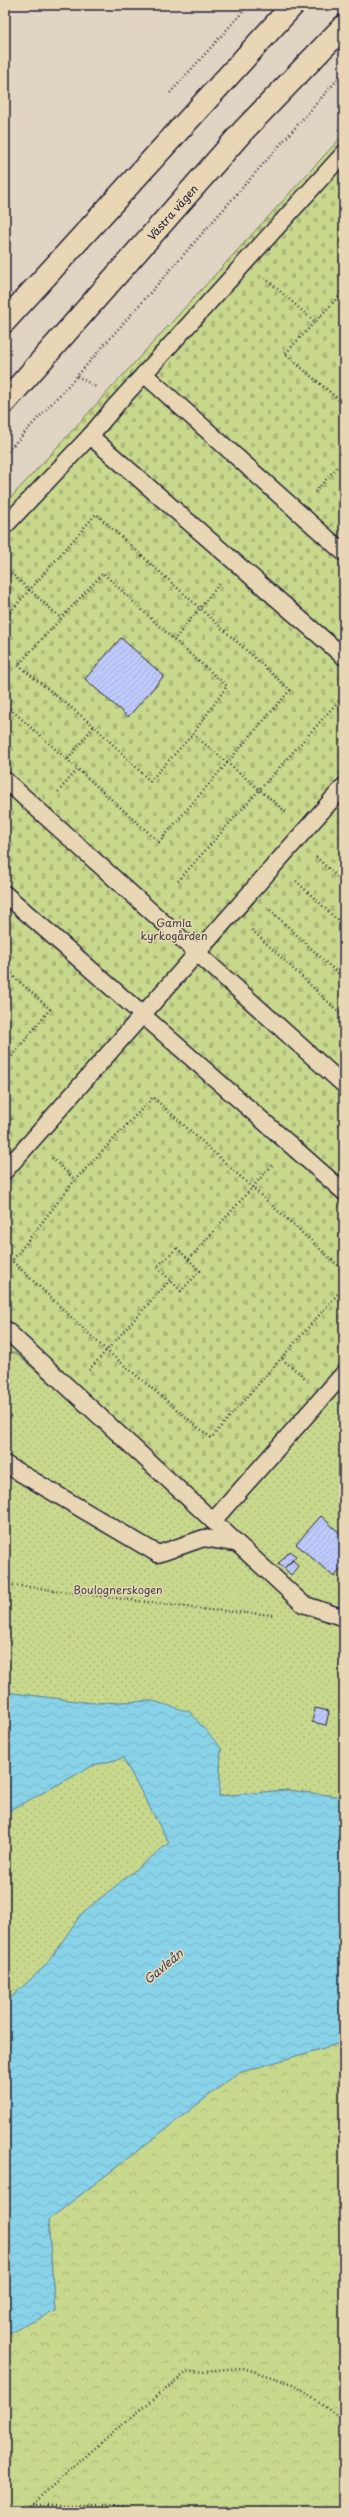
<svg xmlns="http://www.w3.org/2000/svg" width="349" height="2517" font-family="'Playpen Sans',sans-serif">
<defs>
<pattern id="forest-crowns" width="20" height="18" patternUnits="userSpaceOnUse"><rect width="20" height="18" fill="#c8d88c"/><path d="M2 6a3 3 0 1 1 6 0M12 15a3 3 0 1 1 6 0" fill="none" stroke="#acb97a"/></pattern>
<pattern id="cemetery-stones" width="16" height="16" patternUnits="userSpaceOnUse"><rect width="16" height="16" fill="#c8d88c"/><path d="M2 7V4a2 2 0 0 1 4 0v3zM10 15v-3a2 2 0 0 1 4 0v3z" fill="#acb97a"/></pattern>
<pattern id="park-dots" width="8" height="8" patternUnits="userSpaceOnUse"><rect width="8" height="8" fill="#c8d88c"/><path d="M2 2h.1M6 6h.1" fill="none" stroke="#acb97a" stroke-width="1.8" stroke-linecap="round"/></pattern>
<pattern id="water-waves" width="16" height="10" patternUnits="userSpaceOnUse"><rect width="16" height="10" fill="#89d3e9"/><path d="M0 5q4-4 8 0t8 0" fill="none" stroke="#76b5c9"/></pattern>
<pattern id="building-hatch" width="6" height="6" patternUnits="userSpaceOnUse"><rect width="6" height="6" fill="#becafb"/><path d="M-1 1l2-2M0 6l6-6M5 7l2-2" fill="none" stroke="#a3add8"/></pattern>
</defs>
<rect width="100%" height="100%" fill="#e0d4c2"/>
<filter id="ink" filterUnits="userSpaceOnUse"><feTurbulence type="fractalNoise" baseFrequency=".025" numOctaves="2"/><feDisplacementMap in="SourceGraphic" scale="8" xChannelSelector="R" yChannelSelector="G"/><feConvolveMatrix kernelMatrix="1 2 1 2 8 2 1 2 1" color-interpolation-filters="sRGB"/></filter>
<g filter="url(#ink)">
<!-- forest -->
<path fill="url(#forest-crowns)" stroke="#757d64" d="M344 2042V2512H5V2335L55 2311 48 2220 238 2073Z"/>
<!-- cemetery -->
<path fill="url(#cemetery-stones)" stroke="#757d64" d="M344 134V1382L213 1521 15 1353H5V504Z"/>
<!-- park -->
<g fill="url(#park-dots)" stroke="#757d64">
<path d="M5 1353H15L213 1521 344 1382V1797L287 1790 219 1796 221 1748 153 1701 92 1703 5 1692Z"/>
<path d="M123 1758 169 1843 82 1913 46 1965 5 2003V1813L94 1765Z"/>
</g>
<!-- water -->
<path fill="url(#water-waves)" stroke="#608ca3" d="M5 1692 92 1703 153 1701 190 1712 221 1748 219 1796 287 1790 344 1797V2042L238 2073 48 2220 55 2311 5 2335V2003L46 1965 82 1913 169 1843 123 1758 94 1765 5 1813Z"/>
<!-- building -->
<g fill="url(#building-hatch)" stroke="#22223b">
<path d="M121 638 164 676 128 717 85 679Z"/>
<path d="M321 1516 344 1537V1566L334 1577 296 1544Z"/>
<path d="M290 1551 296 1556 284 1568 278 1564Z"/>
<path d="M293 1560 298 1566 291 1575 284 1568Z"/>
<path d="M315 1708 329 1711 326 1725 312 1722Z"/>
</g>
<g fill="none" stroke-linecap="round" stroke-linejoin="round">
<!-- service casing -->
<g stroke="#22223b" stroke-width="19">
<g id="service">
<path d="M144 374 344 553"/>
<path d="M90 436 344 657"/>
<path d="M5 526 90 436 117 404 344 153"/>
<path d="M5 780 344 1085"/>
<path d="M5 894 344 1192"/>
<path d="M5 1171 344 786"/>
<path d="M5 1329 303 1604 344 1618"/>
<path d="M5 1464 158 1554 204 1538 235 1543"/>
<path d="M213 1521 344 1373"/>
</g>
</g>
<!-- secondary casing -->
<g stroke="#22223b" stroke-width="25">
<g id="secondary">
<path d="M5 321 293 5"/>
<path id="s1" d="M5 402 243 131 344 26"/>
</g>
</g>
<!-- path -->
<g stroke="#22223b" stroke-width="2.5" stroke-dasharray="1 3" stroke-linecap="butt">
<path d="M5 12 9 5"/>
<path d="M170 93 249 5"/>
<path d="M265 278 315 322"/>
<path d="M344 291 285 354 344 404"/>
<path d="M77 376 96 387"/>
<path d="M5 454 77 376 344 72"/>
<path d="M315 492 344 459"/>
<path d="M5 568 61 618"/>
<path d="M5 618 96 514 290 690 159 842 5 704"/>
<path d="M94 726 18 665 103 573 174 640"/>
<path d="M193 734 286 812"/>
<path d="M68 759 94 726 150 781 193 734 227 686 174 640 220 583"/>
<path d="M58 792 77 770"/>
<path d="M316 857 344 883"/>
<path d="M178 881 344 695"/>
<path d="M296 881 344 926"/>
<path d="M270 910 344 979"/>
<path d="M252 930 344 1017"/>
<path d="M5 969 50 1009 5 1065"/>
<path d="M5 1114 14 1121"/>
<path d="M52 1158 75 1180"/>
<path d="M177 1248 200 1271 181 1291 157 1267Z"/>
<path d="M189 1259 273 1164"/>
<path d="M344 1271 153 1097 75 1180 12 1261 106 1350 211 1438 344 1287"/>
<path d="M282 1359 305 1378"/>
<path d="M89 1370 170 1280"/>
<path d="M5 1584 209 1610 275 1615"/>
<path d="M31 2505H111L138 2512"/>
<path d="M23 2512 112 2433 187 2372 243 2368 293 2384 339 2417 344 2424"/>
</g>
<!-- service -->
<use href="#service" stroke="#e9d6b4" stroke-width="16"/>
<!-- secondary -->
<use href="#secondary" stroke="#e9d6b4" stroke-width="22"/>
</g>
</g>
<g text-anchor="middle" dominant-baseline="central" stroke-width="3" stroke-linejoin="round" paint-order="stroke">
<!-- street labels -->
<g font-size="11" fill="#22223b" stroke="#e9d6b4">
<text stroke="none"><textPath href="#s1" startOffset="253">Västra vägen</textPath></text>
</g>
<!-- park labels -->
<g font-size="11" fill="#43464b" stroke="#e9d6b4">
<text x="174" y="922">Gamla<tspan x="174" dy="13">kyrkogården</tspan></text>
<text x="118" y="1589">Boulognerskogen</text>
</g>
<!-- water labels -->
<g font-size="12" font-style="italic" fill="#37455e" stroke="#e9d6b4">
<text transform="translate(163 1966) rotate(-40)">Gavleån</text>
</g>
</g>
<!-- margin -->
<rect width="349" height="2517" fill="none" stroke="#e9d6b4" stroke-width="20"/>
<rect x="10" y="10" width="329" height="2497" fill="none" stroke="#22223b" stroke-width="1.5" filter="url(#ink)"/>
</svg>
